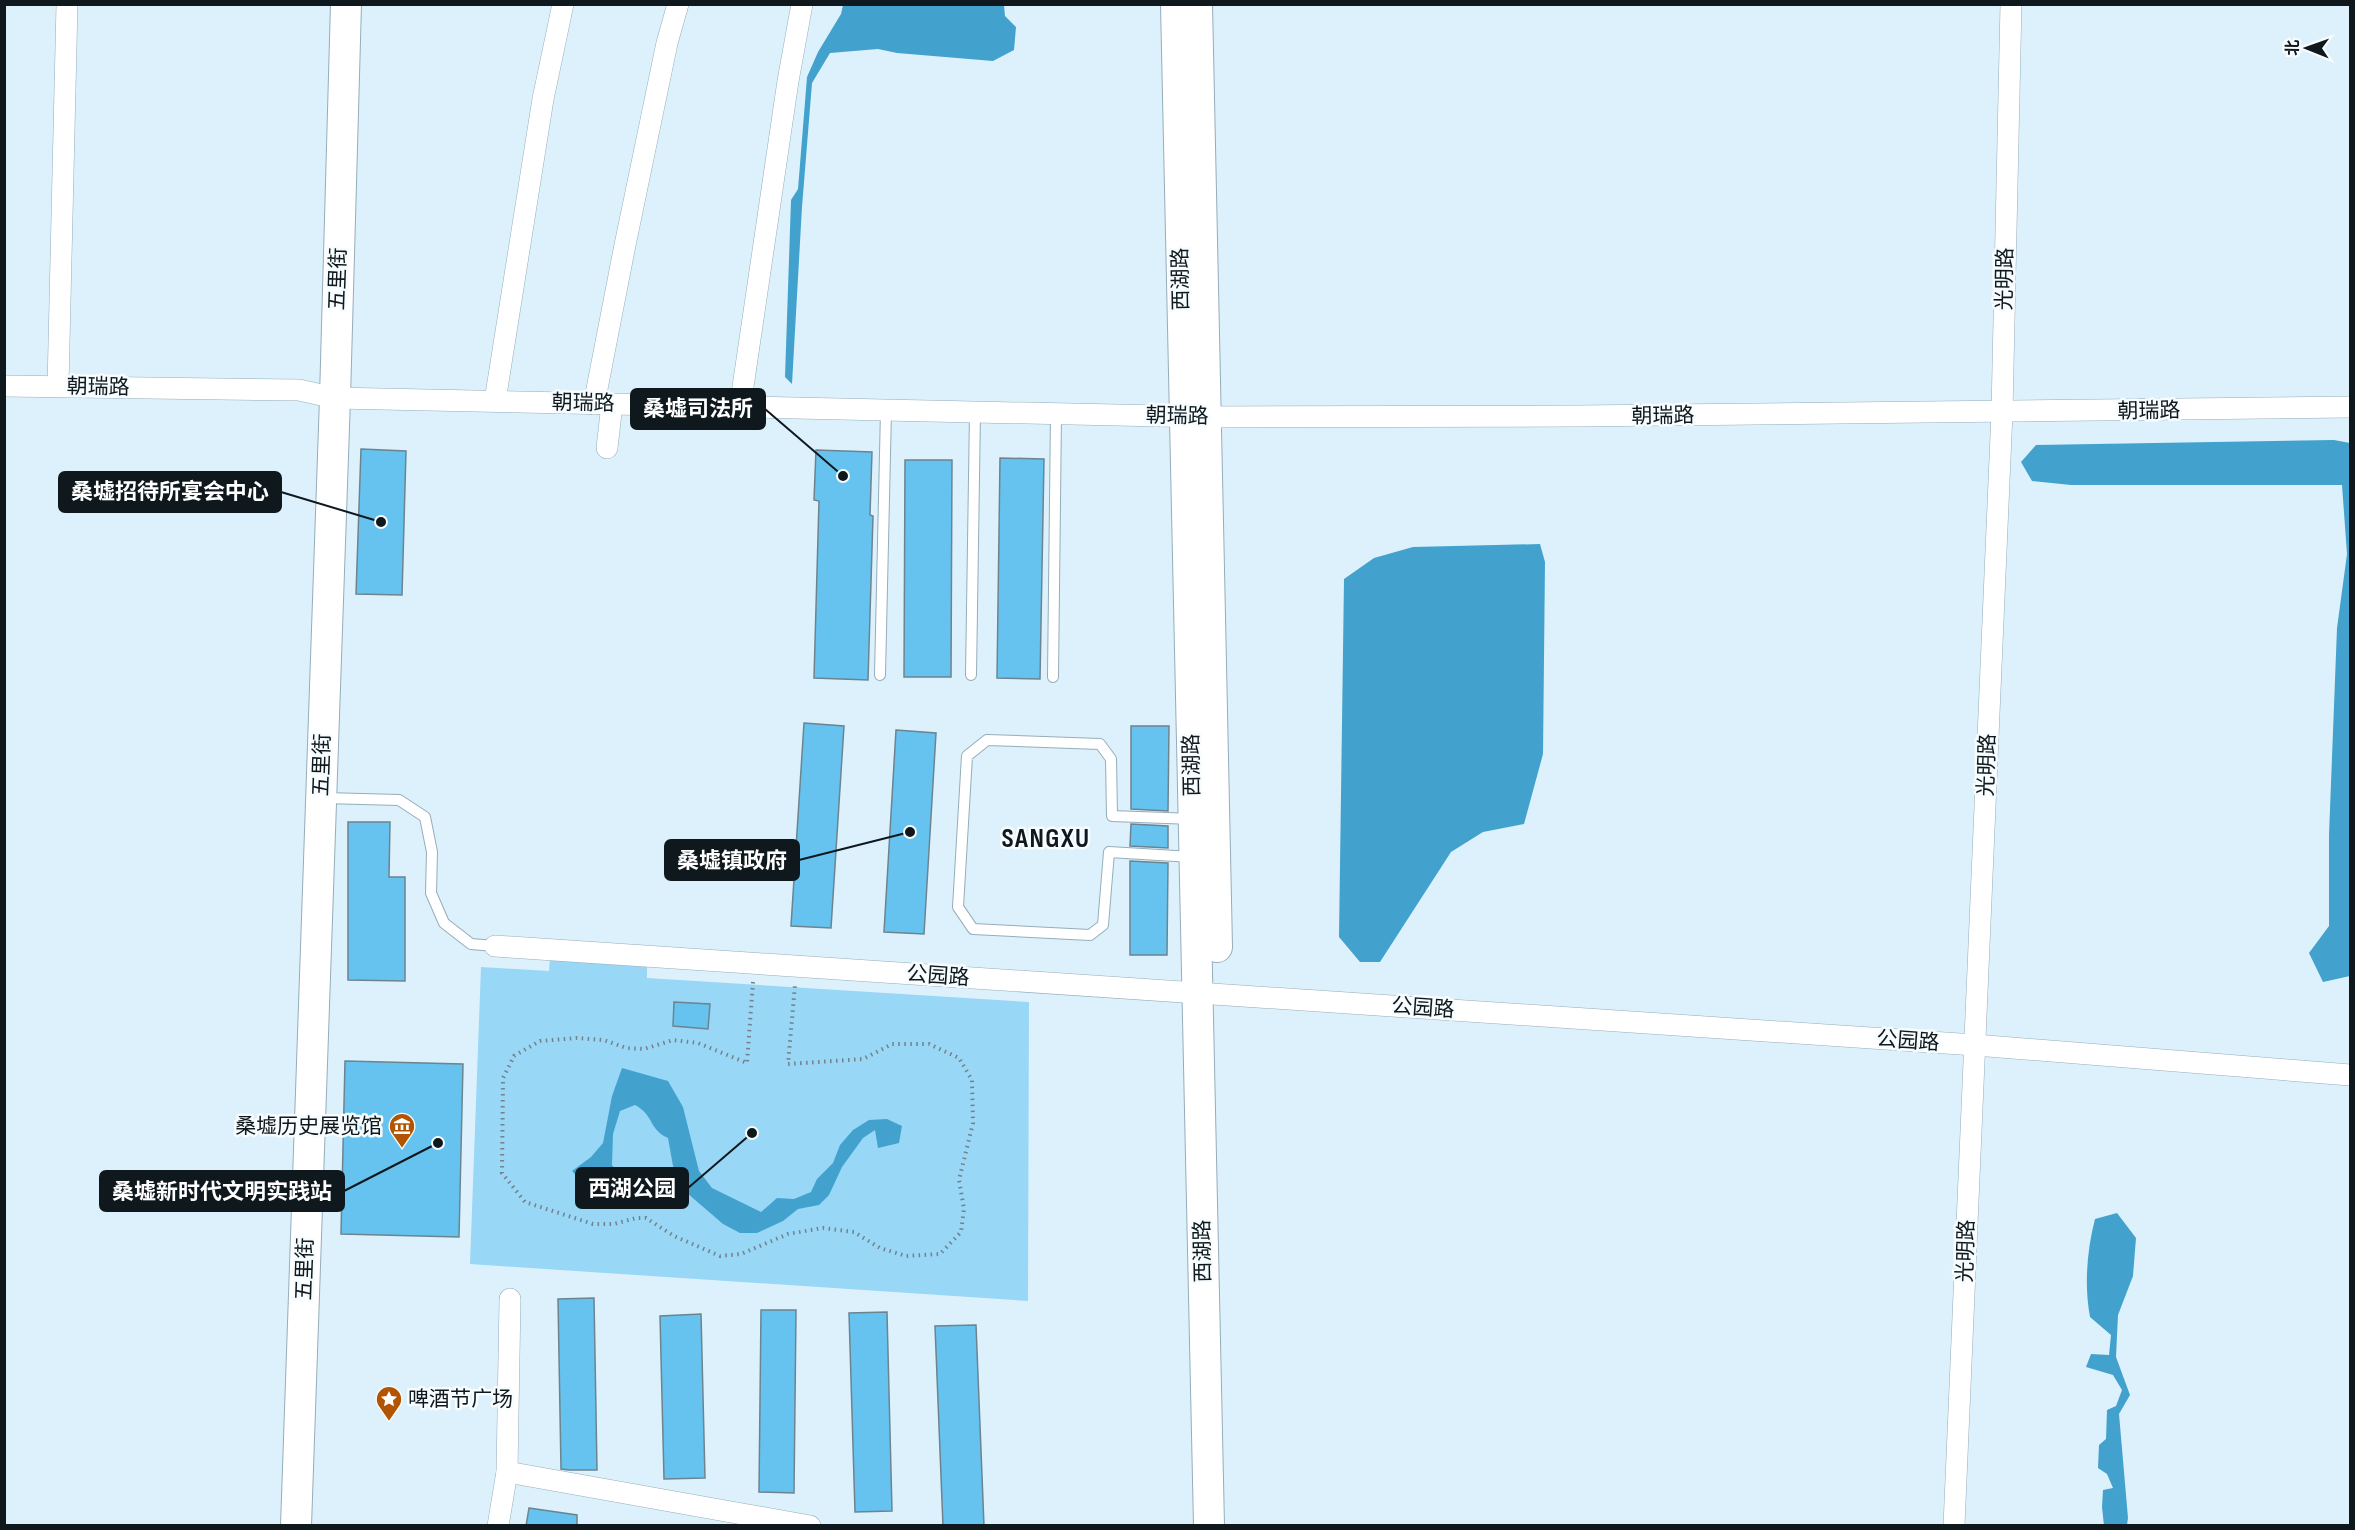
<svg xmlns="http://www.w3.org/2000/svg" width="2355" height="1530" font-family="'Sofia Sans Condensed','Noto Sans SC',sans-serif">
<rect width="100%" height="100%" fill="#ddf1fc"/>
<!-- green -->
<path fill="#99d7f7" d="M550 958 647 965V978L1029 1002 1028 1301 470 1264 481 967 549 971Z"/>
<!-- water -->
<g fill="#42a2cd">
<path d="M843 5H1004L1005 16 1016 27 1014 50 993 61 897 53 878 49 830 53 812 83 802 207 792 384 785 377 791 200 798 189 807 77 818 52 841 14Z"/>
<path d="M2334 440 2350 443V976L2323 982 2309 953 2329 926V835L2337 628 2347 554 2342 485H2071L2032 481 2021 462 2036 445Z"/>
<path d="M1540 544 1545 562 1543 754 1524 824 1483 832 1451 852 1380 962H1360L1339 937 1344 579 1374 558 1413 547Z"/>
<path d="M622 1068 668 1081 683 1107 699 1171 712 1188 761 1212 777 1198 794 1199 811 1192 817 1179 833 1163 840 1145 853 1130 869 1120 887 1119 902 1126 899 1143 878 1148 875 1130 863 1138 842 1167 829 1195 819 1205 798 1209 783 1221 757 1233H740L723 1224 687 1193 673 1166 668 1138C648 1129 655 1116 635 1105L620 1111 613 1134 612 1165 627 1186 609 1194 585 1185 572 1171 591 1157 603 1143 612 1096Z"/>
<path d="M2117 1213 2136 1238 2133 1276 2118 1315 2116 1357 2130 1395 2119 1414 2128 1518 2127 1525 2104 1526 2102 1507 2103 1490 2113 1488 2107 1474 2098 1468 2099 1445 2106 1439 2107 1410 2116 1406 2122 1390 2113 1375 2086 1367 2091 1354 2109 1355 2111 1335 2090 1317C2084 1285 2087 1250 2095 1219Z"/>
</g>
<!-- building -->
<g fill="#66c3ef" stroke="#6c8490" stroke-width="1.5">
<path d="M361 449 406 451 402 595 356 594Z"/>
<path d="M816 450 872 452 870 515 873 516 868 680 814 678 819 501 814 500Z"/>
<path d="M1000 458 1044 459 1040 679 997 678Z"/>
<path d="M905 460H952L951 677H904Z"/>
<path d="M804 723 844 726 831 928 791 926Z"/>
<path d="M1131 726H1169L1168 811 1131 809Z"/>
<path d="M896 730 936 733 924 934 884 932Z"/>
<path d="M348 822H390L389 877H405V981L348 980Z"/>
<path d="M1131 824 1168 826V848L1130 846Z"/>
<path d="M1130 861 1168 863 1167 955H1130Z"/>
<path d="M674 1002 710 1004 708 1029 673 1026Z"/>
<path d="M345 1061 463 1064 459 1237 341 1234Z"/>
<path d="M594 1298 597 1470H569L561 1469 558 1299Z"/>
<path d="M761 1310H796L794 1493 759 1492Z"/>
<path d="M887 1312 892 1511 855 1512 849 1313Z"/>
<path d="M701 1314 705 1478 664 1479 660 1316Z"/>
<path d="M976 1325 984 1526H943L935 1326Z"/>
<path d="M529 1508 577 1515V1526H526Z"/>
</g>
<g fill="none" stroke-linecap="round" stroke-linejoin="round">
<!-- lane casing -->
<g stroke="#95adba" stroke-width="12">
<g id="lane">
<path d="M880 675 886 410"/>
<path d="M971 675 975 412"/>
<path d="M1053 677 1056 414"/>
<path d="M324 798 399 800 425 817 432 852 431 893 444 923 471 944 495 946"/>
<path d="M1192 857 1109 852 1103 925 1090 935 973 929 958 907 967 756 987 740 1100 744 1111 759 1112 816 1193 819"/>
</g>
</g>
<!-- street casing -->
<g stroke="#95adba" stroke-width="22">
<g id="street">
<path d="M4 386 299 390 335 398 1206 417 1578 416 2350 407"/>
<path d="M58 386 67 4"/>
<path d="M495 401 543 99 563 4"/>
<path d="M594 404 625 245 667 43 678 4"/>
<path d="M740 407 788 81 802 4"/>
<path d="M607 448 612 404"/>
<path d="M495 946 1975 1045 2350 1075"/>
<path d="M507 1472 810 1526"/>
<path d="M498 1526 507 1472 510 1299"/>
<path d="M1954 1526 2002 412 2011 4"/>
</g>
</g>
<!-- secondary casing -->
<g stroke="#95adba" stroke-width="32">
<g id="secondary">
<path d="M1176 4 1209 1526"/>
<path d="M1197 4 1217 947"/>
<path d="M296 1526 335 398 346 4"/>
</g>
</g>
<!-- path -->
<path stroke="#738189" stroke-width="4" stroke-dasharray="1.5 4.5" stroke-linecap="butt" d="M753 982 747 1063 698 1043 673 1040 644 1049 626 1048 604 1040 577 1038 540 1041 514 1056 503 1078 502 1173 525 1202 593 1224H614L636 1218H646L674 1236 720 1256 741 1254 788 1234 823 1228 854 1232 880 1248 906 1256 940 1254 961 1232 964 1209 959 1180 973 1123 972 1080 959 1058 929 1044H892L863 1059 788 1064 795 985"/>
<!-- lane -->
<use href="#lane" stroke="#fff" stroke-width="10"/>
<!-- street -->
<use href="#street" stroke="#fff" stroke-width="21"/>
<!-- secondary -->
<use href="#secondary" stroke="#fff" stroke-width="30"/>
</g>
<!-- icons -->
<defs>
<g id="museum-pin" transform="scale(1.35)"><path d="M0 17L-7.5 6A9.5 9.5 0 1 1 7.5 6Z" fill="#b25401" stroke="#f7fcfe"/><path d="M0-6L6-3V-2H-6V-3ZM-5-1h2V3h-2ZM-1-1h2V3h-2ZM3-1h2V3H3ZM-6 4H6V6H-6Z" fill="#fff"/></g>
<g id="sight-pin" transform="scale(1.35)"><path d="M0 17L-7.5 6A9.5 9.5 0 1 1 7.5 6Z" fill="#b25401" stroke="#f7fcfe"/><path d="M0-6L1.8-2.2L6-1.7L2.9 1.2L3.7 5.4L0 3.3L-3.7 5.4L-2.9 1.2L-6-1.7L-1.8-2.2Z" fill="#fff"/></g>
</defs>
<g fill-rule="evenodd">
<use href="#museum-pin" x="402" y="1126"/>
<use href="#sight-pin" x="389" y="1399"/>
</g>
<g text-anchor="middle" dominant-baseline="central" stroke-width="5" stroke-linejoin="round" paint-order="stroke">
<!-- street labels -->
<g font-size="21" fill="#0f181d" stroke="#f7fcfe">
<text transform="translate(338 279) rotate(-88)">五里街</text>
<text transform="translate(1181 279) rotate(-91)">西湖路</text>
<text transform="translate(2005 279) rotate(-89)">光明路</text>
<text transform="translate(98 387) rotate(1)">朝瑞路</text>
<text transform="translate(583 403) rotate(1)">朝瑞路</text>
<text transform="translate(2149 411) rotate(-1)">朝瑞路</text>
<text transform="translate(1177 416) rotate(1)">朝瑞路</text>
<text transform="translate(1663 416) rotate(-1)">朝瑞路</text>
<text transform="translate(322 765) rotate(-88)">五里街</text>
<text transform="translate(1192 765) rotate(-91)">西湖路</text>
<text transform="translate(1987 765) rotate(-88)">光明路</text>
<text transform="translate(938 976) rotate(4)">公园路</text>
<text transform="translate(1423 1008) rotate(4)">公园路</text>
<text transform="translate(1908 1041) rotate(4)">公园路</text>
<text transform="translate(1203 1251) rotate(-91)">西湖路</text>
<text transform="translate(1966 1251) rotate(-88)">光明路</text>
<text transform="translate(305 1269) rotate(-88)">五里街</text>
</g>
<!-- poi labels -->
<g font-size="21" fill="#0f181d" stroke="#f7fcfe" text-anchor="end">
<text x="382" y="1126">桑墟历史展览馆</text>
<text x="408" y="1399" text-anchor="start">啤酒节广场</text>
</g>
<!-- district labels -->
<g font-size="27" font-weight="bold" letter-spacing="1.5" fill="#0f181d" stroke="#f7fcfe">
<text x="1046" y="839">SANGXU</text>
</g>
</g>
<!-- callouts -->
<path fill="none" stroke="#0f181d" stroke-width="2" d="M843 476L765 409M381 522L281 492M910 832L799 860M752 1133L688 1188M438 1143L344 1191"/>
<g fill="#0f181d" stroke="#f7fcfe" stroke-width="2">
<circle cx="843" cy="476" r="6"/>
<circle cx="381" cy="522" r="6"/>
<circle cx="910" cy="832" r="6"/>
<circle cx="752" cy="1133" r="6"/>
<circle cx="438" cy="1143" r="6"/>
</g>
<g fill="#0f181d" stroke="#0f181d" stroke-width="2">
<rect x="631" y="389" width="134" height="40" rx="6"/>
<rect x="59" y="472" width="222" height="40" rx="6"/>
<rect x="665" y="840" width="134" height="40" rx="6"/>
<rect x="576" y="1168" width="112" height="40" rx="6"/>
<rect x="100" y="1171" width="244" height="40" rx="6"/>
</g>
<g font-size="22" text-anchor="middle" font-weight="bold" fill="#fff">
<text x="698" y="416">桑墟司法所</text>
<text x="170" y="499">桑墟招待所宴会中心</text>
<text x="732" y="868">桑墟镇政府</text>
<text x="632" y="1196">西湖公园</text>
<text x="222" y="1199">桑墟新时代文明实践站</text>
</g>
<!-- border -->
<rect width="2355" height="1530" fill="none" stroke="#0f181d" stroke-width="12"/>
<!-- north arrow -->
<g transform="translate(2307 48) rotate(271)" stroke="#f7fcfe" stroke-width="4.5" paint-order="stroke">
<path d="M0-4.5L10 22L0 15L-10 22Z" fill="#0f181d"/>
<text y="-9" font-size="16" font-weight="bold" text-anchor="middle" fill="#0f181d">北</text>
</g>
</svg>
